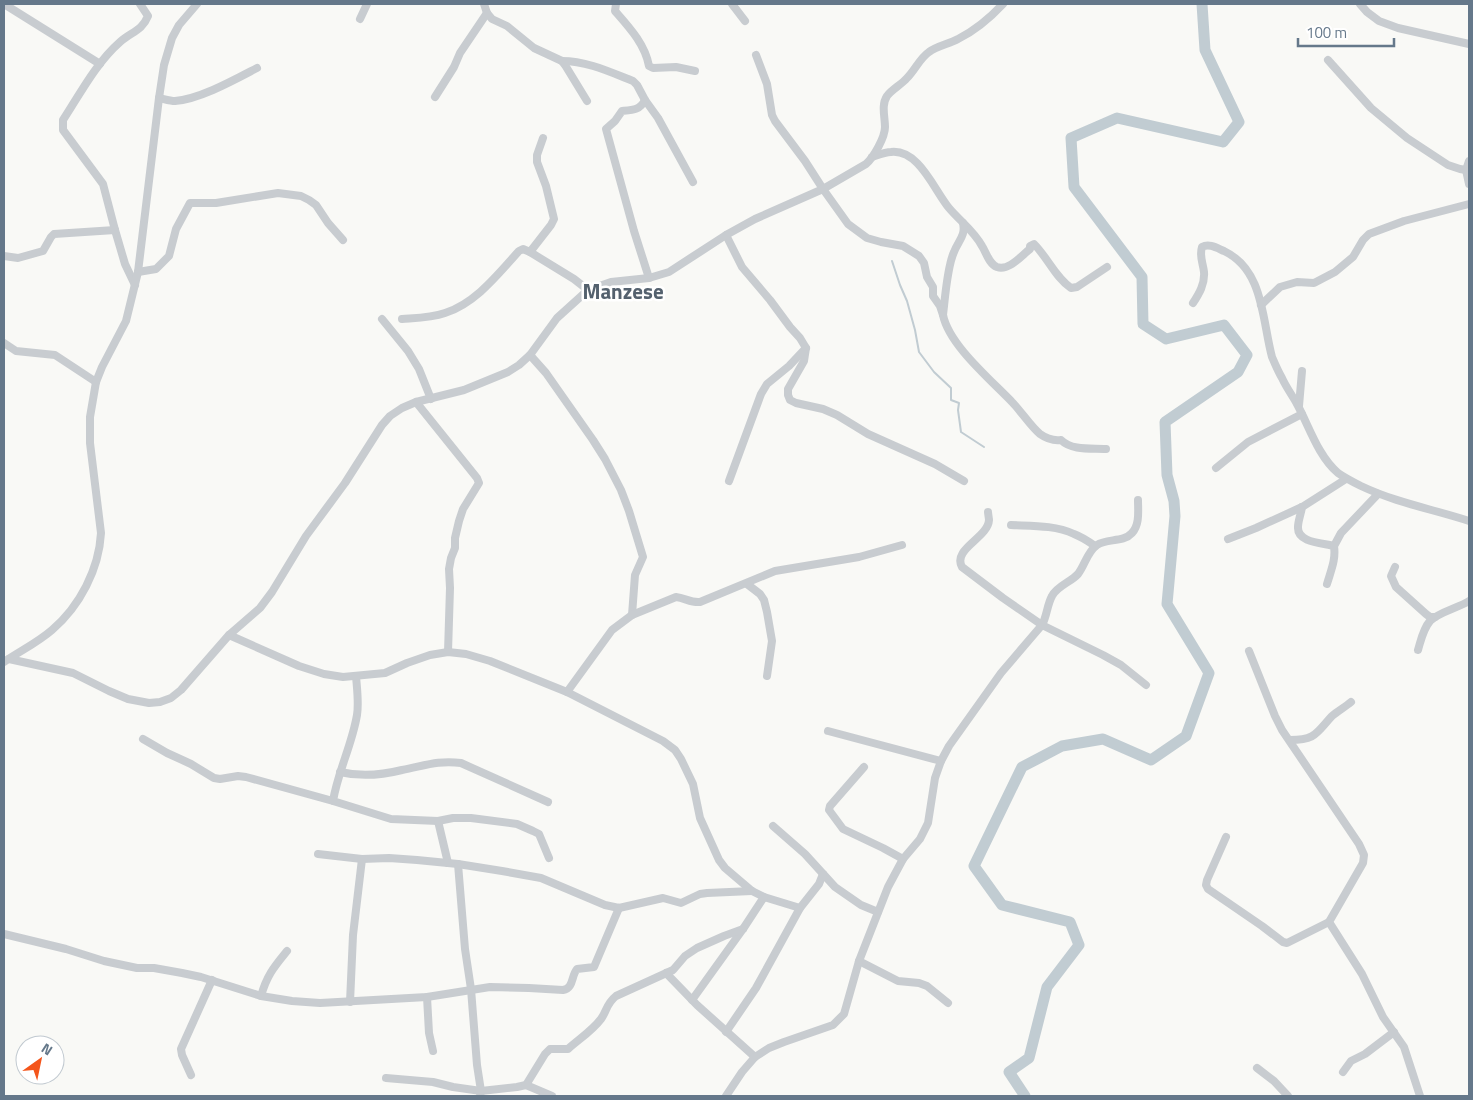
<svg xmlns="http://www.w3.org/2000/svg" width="1473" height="1100" font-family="'Titillium Web',sans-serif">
<rect width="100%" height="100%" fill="#f9f9f6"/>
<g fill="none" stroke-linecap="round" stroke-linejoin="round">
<!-- stream -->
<path stroke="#c1ccd2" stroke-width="2" d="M892 261 900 285 907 301 915 330 919 352 934 372 951 388V400L959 403 958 410 961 432 984 447"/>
<!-- river -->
<path stroke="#c1ccd2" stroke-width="11" d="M1025 1096 1009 1072 1029 1058 1047 987 1079 945 1070 922 1002 905 974 866 1022 767 1062 746 1103 739 1151 760 1186 736 1209 673 1167 604 1175 516 1174 501 1167 475 1165 422 1238 372 1247 355 1224 325 1166 339 1143 324 1142 277 1074 187 1071 138 1117 118 1223 142 1239 122 1205 50 1202 4"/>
<!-- minor -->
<g stroke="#c8ccd0" stroke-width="8">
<path d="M4 4 100 64"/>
<path d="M484 4 487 13 492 19 507 26 534 48 562 61 565 65 587 101"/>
<path d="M616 4 615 11C629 27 645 44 649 66L653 68 676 67 695 71"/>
<path d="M732 4 745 21"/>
<path d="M1360 4 1367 12 1379 21 1398 28 1469 44"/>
<path d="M360 19 367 4"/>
<path d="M756 55 767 84 772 115 775 121 805 161 823 189 848 224 867 238 881 242 903 246 919 256 924 263 927 277 933 287V296L940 306 943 315"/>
<path d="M1328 60 1371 108 1407 138 1448 165 1460 169 1466 170"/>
<path d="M562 61C587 61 610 72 633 81L637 85 645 100 658 118 693 182"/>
<path d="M435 97 454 67 460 53 487 13"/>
<path d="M159 98C164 99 170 101 175 101 200 99 234 80 257 68"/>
<path d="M645 100C640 110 633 110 622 111L615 121 606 129 634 231 649 278"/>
<path d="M872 157C878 155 885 152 891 152 919 149 934 190 949 208 960 221 974 231 982 246 986 252 989 264 997 267 1009 271 1021 256 1030 249V246L1034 244C1048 258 1055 277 1071 288L1077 287 1107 267"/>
<path d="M1469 161 1466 170 1469 184"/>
<path d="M963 223C966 236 958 241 954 252 947 267 945 299 943 315 949 345 991 380 1012 402 1020 410 1032 428 1040 434 1047 439 1053 441 1061 440 1072 451 1092 448 1106 449"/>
<path d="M726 235 742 267 770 300 790 327 800 338 806 348 804 361 788 389V395L790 400 796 403 823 409 837 415 868 434 935 464 964 481"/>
<path d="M530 252 551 225 554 219 546 186 537 162V155L543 138"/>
<path d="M4 256 18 258 43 251 51 237 54 234 115 230"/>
<path d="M138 272 156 269 169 256 176 229 190 203H216L278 193 301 196 309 200 316 205 328 223 343 240"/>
<path d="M135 285 125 264 115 230 103 184 63 130V120C80 94 96 63 120 42 131 32 142 31 148 16L140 4"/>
<path d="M1193 303C1199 294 1205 284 1204 272 1203 263 1199 256 1202 247 1209 243 1217 248 1224 251 1264 270 1262 320 1272 357 1275 364 1278 371 1282 378 1286 387 1292 395 1297 404 1309 426 1318 456 1338 473 1345 478 1353 482 1361 486 1397 503 1432 509 1469 521"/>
<path d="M1261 305 1280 287 1297 282 1314 283 1335 272 1353 257 1363 240 1369 234 1404 221 1469 204"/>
<path d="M382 319 408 351 419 369 431 399"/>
<path d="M402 319C416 318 431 318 445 313 476 303 498 274 519 251L523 249 530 252 574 279 588 290"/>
<path d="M4 343 16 351 55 355 96 382"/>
<path d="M530 355 546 373 593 440 605 459 621 490 629 511 643 557 635 575 632 615"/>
<path d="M416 402 477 478 479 483 463 509 459 521 455 538V548L451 558 449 569 450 588 448 652"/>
<path d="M1299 406 1302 371"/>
<path d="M1216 468 1248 442 1302 414"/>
<path d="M729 481 761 394 767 384 789 366 806 348"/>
<path d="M1302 507C1301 514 1298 521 1298 527 1297 543 1323 543 1334 546"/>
<path d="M988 512C988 513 989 519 989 520 988 538 952 549 962 567L1003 598 1042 625 1103 655 1121 665 1146 685"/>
<path d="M1011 525C1032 526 1055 525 1074 534 1082 537 1088 541 1095 546"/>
<path d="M1228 539 1256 528 1302 507 1346 479"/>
<path d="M1395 567 1391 576 1396 587 1426 614 1430 617H1435"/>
<path d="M747 584 760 594 764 600 767 612 772 641 767 676"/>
<path d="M1327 584C1331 570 1336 560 1334 546L1341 533 1378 494"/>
<path d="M229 635 299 666 324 674 343 677 385 673 407 663 430 655 448 652 466 654 490 661 567 692 663 741 675 750 681 759 693 784 700 818 719 860 725 868 752 891 764 897 800 908"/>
<path d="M1418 650C1421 640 1423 629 1430 621 1439 612 1458 608 1469 601"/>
<path d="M1249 651 1275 716 1282 730 1359 844 1364 855 1363 863 1329 922 1362 974 1383 1017 1404 1047 1420 1096"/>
<path d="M9 659 73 673 109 691 128 699 149 703 160 702 171 698 181 690 229 635 260 608 272 592 306 536 345 483 382 425 390 416 402 408 416 402 464 390 508 372 519 365 530 355 557 318 588 290 611 282 649 278 669 272 726 235 755 219 823 189 866 164C874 157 885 137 885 127 885 117 881 105 887 96 892 89 901 85 907 78 915 70 920 58 929 52 937 46 949 44 958 39 976 30 989 19 1003 4"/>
<path d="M4 662C20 651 37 643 52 630 80 606 99 569 101 533L90 443V417L96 382 102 367 126 321 138 272 159 98 164 65 172 38 179 25 197 4"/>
<path d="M356 676C357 689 359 703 357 715 352 745 338 771 333 801L391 819 438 821 453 818H471L517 824 533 831 539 834 549 858"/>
<path d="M567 692 612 630 632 615 676 597C685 598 691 603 700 602L775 571 859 557 902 545"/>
<path d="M828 731 941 761"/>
<path d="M143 739 167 753 191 764 214 778 220 779 238 776 246 777 333 801"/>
<path d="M1290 740C1316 740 1316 733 1332 716 1338 711 1345 707 1351 702"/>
<path d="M864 767 830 806 829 810 843 829 883 848 903 859"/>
<path d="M340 772C361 777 382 775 402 770 424 766 438 760 461 763L548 802"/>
<path d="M438 821 448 863"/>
<path d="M773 826 805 854 835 887 861 905 878 912"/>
<path d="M1226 837 1207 880 1206 885 1208 889 1262 926 1283 942 1287 943 1329 922"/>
<path d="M318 854 362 859 389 858 417 860 458 864 502 871 541 878 605 905 619 908 663 898 681 903 700 894 707 893 752 891"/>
<path d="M458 864 465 949 471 989 477 1065 481 1091 480 1096"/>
<path d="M4 934 66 949 104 961 137 968H154L182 973 201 977 261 996 292 1001 320 1003 427 997 490 987 529 988 563 990C574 988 571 976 577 969L594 967 619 908"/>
<path d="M859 961 898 981 919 983 927 986 948 1003"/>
<path d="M666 973 697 1005 755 1057"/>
<path d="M261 996C267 975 274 967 287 951"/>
<path d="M427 997 429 1033 433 1051"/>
<path d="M692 1000 743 929 764 897"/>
<path d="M350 1002 353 935 362 859"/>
<path d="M726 1032 756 988 800 908 819 884 823 874"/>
<path d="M1257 1068 1274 1081 1288 1096"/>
<path d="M1343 1072 1351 1061 1365 1054 1394 1032"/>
<path d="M191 1075 182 1055 181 1049 212 980"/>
<path d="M386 1078 433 1082 453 1087 481 1091 517 1087 526 1085 545 1054 550 1049H568C579 1039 592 1031 601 1019 607 1011 606 1004 616 996L673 970 685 956 697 948 724 936 743 929"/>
<path d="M526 1085 552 1096"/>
<path d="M726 1096 742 1072 755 1057 769 1048 784 1042 833 1025 844 1014 859 961 888 887 903 859 920 839 928 823 935 778 941 761 949 746 1001 673 1042 625C1047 616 1047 605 1052 596 1057 586 1071 582 1078 574 1085 565 1087 552 1097 545 1107 538 1123 543 1132 533 1140 524 1138 511 1138 500"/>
</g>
</g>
<g text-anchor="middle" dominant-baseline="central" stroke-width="5" stroke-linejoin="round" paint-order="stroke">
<!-- quarter labels -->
<g font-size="21" font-weight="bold" fill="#54616e" stroke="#fff">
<text x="623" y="291">Manzese</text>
</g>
</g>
<!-- border -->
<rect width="1473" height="1100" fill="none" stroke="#65788a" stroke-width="10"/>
<!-- north arrow -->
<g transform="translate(40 1060) rotate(33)"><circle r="24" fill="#ffffff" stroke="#c1c9d0"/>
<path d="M0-4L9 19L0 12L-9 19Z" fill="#f4551b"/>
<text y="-8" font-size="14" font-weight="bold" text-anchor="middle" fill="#65788a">N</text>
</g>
<!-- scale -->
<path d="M1298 38v8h96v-8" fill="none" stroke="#65788a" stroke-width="2.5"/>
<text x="1306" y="38" font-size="15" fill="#65788a" stroke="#ffffff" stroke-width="4" paint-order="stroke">100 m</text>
</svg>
